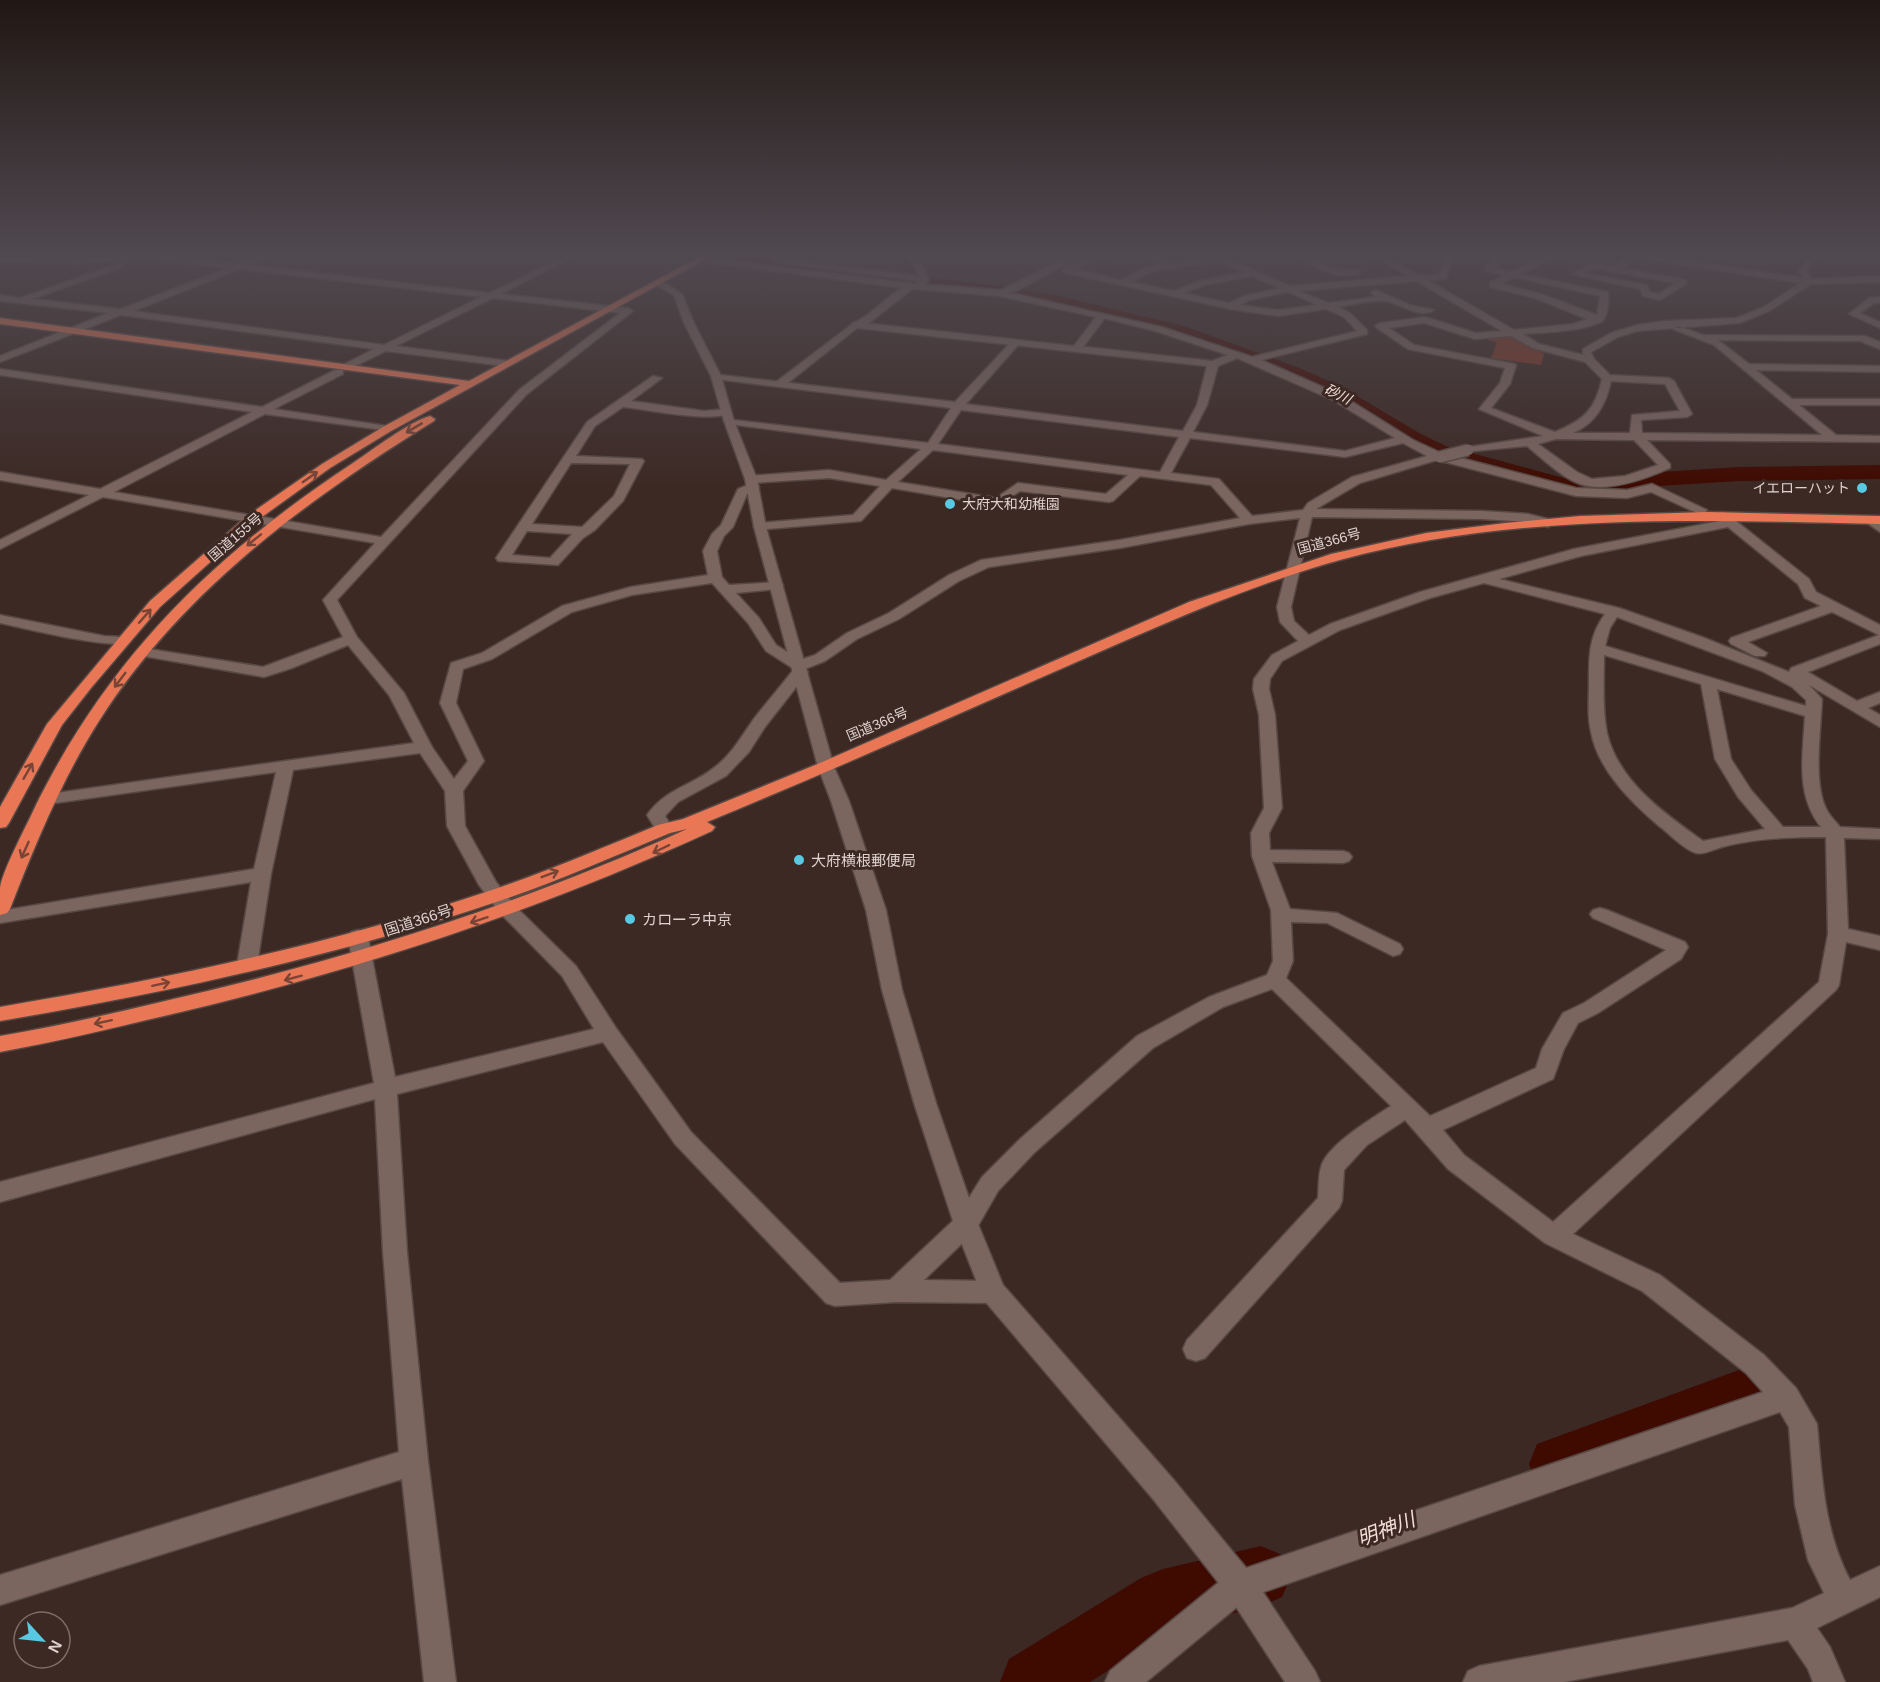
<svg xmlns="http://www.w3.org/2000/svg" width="1880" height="1682" font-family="Helvetica,'Noto Sans JP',sans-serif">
<rect width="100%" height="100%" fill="#3c2924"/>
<!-- green -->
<path fill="#7c3723" d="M1515 336 1544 354 1541 365 1491 358 1497 343 1487 339Z"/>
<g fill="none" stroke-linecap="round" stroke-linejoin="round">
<!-- river -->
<g fill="#3f0a00" fill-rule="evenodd">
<path d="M677 254H727L1001 286 1050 294 1184 326 1302 369 1342 387 1421 434 1446 446 1578 482H1620L1659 472 1739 467 1880 465V479L1739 481 1659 486 1620 496H1578L1430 456 1405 444 1328 395 1288 377 1170 334 1050 304 1001 296 685 259Z"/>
<path d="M1750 1366 1769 1373 1777 1391 1769 1409 1557 1492 1537 1484 1529 1464 1537 1444Z"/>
<path d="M1261 1546 1282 1555 1291 1576 1282 1597 1261 1606 1176 1628 1090 1682H1000L1009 1659 1141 1578 1163 1569Z"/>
</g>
<!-- street casing -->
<g stroke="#574843" stroke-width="3">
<g id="street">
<path d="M150 254 238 264 264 254H275L249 265 490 293 569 254H579L501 294 628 308 633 311 527 394 337 600 357 637 404 693 432 747 454 779 468 761 440 703 451 663 482 653 562 606 631 587 708 575 703 551 712 534 721 525 738 489 753 483 759 487 747 494 733 527 724 536 717 551 722 577 729 585 781 582 783 585 781 588 776 589 736 593 759 618 776 645 800 660 815 655 847 633 889 613 949 575 981 560 1120 540 1240 518 1211 485 1140 476 1113 501 1109 502 1020 491 998 506 892 488 861 521 756 530 754 527 760 523 853 515 880 486 829 478 751 483 745 479 747 476 829 470 886 480 921 449 729 424 724 421 725 419 928 443 951 408 716 379 711 376 712 374 955 402 1012 341 1015 340 1020 343 1018 345 966 404 1183 431 1197 405 1207 366 1077 352 1072 349 1077 346 1212 361 1228 355 1155 331 1099 317V313L1161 327 1252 357 1357 331 1344 317 1326 309 1278 316 1230 309 1066 273 1063 272V268L1089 256 1114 254 1074 269 1121 280 1147 267 1163 264 1141 254H1152L1174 263 1231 254 1226 258 1290 286 1408 276 1371 254H1381L1419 276 1439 275 1446 254H1457L1453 257 1446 279 1427 280 1514 330 1573 324 1587 319 1535 298 1490 287V283L1505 275 1486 271V267L1495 259 1480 254 1504 256V260L1495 268 1512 272 1541 257 1571 254 1547 261 1521 274 1608 292C1609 299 1608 319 1601 322 1580 332 1547 332 1523 334L1539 344 1583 355V349L1611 333 1637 325 1665 321 1736 318 1762 308 1801 283 1637 258 1622 268 1686 280V284L1660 300 1643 296 1640 289 1572 274 1593 263 1614 266 1628 257 1623 254H1643L1803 278 1799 271 1811 254H1819L1807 271 1812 279 1880 276V282L1811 284 1769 311 1740 323 1637 331 1618 337 1591 352 1594 359 1610 375 1669 378 1674 381 1692 414 1687 417 1641 420 1642 433 1822 435 1714 345 1673 329 1678 326 1703 335 1865 336 1880 342V349L1860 341 1718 340 1749 364 1880 366V372L1756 370 1792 399H1880V405H1799L1836 435 1880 436V442L1647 440 1670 464V468C1645 479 1608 493 1580 484 1561 477 1543 459 1527 446L1464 452V448L1468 447 1543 436 1479 409 1500 383 1505 368 1408 349 1377 328 1375 326 1380 323 1425 317 1476 333 1502 331 1416 281 1299 291 1328 303 1376 297 1371 293 1375 290 1410 305 1434 310C1419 320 1399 302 1384 301 1370 300 1352 305 1338 307L1350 313 1367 330V334L1261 360 1341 395 1413 440 1441 453 1576 488 1627 490 1652 484 1707 510 1705 513H1697L1651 492 1627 498 1576 496 1437 460 1360 483 1316 509 1482 511 1528 514 1552 520 1554 523 1548 527 1528 522 1482 519 1312 517 1291 607 1294 621 1309 635 1330 624 1420 592 1574 549 1720 521 1716 516 1722 512 1726 513 1809 579 1816 592 1880 625V644L1808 672 1857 701 1880 692V703L1868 708 1880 715V727L1809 685 1822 699C1821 730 1812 786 1828 812 1831 817 1836 822 1840 827L1880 829V839L1844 838 1848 929 1880 936V950L1846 942 1839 985 1836 990 1573 1234 1660 1275 1764 1355 1796 1388 1817 1424C1822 1478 1824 1531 1850 1580L1880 1566V1597L1817 1628 1830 1647 1845 1682H1813L1808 1669 1788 1640 1564 1682H1463L1468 1671 1479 1666 1792 1608 1824 1593 1808 1560 1795 1505 1789 1427 1780 1412 1249 1597 1146 1682H1105L1110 1671 1229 1574 1763 1392 1746 1373 1642 1291 1545 1243 1448 1169 1405 1120 1367 1145 1344 1170 1342 1201 1339 1208 1205 1358 1196 1361 1187 1358 1183 1349 1187 1340 1318 1198C1319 1187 1318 1174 1322 1164 1331 1143 1371 1119 1391 1106L1272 989 1223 1007 1153 1048 1035 1152 998 1191 975 1231 924 1280 993 1281 1002 1284 1006 1292 1002 1300 993 1303 896 1302 835 1306 826 1303 675 1144 603 1042 397 1094 407 1252 428 1461 456 1682H424L402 1479 0 1605V1575L399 1452 383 1252 375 1099 0 1202V1182L374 1083 348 937 351 932 358 930 365 932 368 937 395 1077 594 1029 562 976 501 914 479 885 447 826 445 791 420 753 293 770 271 874 257 965 254 970 247 972 240 970 237 965 251 882 0 923V911L254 869 276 772 48 804 42 803 39 799 42 795 414 743 389 695 348 645 292 668 264 677 143 656 136 652 143 648 263 667 343 637 323 600 375 543 103 497 0 549V540L89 495 0 480V472L100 489 252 412 0 375V369L262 407 335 370H343V374L274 409 387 426 391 427V431L265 414 114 492 381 537 519 390 620 313 493 298 396 346 509 361V365L505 366 386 351 347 370 343 369V365L374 349 121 315 0 362V356L108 313 0 301V295L20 298 120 263H123V267L32 299 121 309 228 268 146 258 80 263 0 262V258L80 259ZM1218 261 1244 272 1200 281 1174 291 1131 282 1152 271ZM1594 268 1675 283 1659 294 1650 292 1647 285 1584 273ZM240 269 481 297 384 345 133 311ZM1252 276 1280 288 1244 296 1229 303 1184 293 1205 285ZM1514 277 1600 296 1597 315 1541 294 1501 284ZM1288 292 1317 305 1278 310 1240 305 1250 300ZM1424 323 1475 339 1511 336 1533 348 1585 362 1602 379C1595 410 1584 420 1555 432L1491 408 1510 384 1516 366 1515 364 1414 345 1389 328ZM1237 358 1333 400 1395 438 1345 451 1193 432 1207 405 1218 366ZM1611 381 1665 384 1680 411 1632 415 1630 433H1573C1596 423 1606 404 1611 381ZM961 410 1179 437 1160 472 938 444ZM1190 438 1345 457 1403 443 1427 456 1352 477 1308 503 1303 510 1252 516 1219 479 1171 473ZM1556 439 1634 440 1658 465 1625 476 1592 479 1577 472 1538 444ZM933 450 1128 475 1106 494 1018 483 996 498 898 482ZM1300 518 1277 607 1280 622 1298 641 1272 655 1254 679 1253 689 1259 715 1264 808 1251 833 1252 856 1271 910 1273 961 1267 975 1209 997 1137 1036 1019 1140 982 1177 957 1217 890 1280 840 1283 691 1132 616 1028 576 966 515 906 496 882 465 826 463 791 484 761 456 703 463 669 492 659 572 612 632 595 712 583 748 623 766 651 794 669C781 686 766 703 753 720 741 737 732 754 715 767 692 786 666 788 647 815L658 833H670L673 829 665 816 678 802 726 776 749 752 765 727 808 672 805 669 825 661 857 639 899 619 959 581 989 567 1120 548 1249 524ZM1728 527 1798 584 1805 598 1821 606 1731 638 1729 641 1731 644 1755 656H1765L1767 653 1748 642 1832 612 1879 635 1791 668 1789 672 1702 637 1619 608 1499 579 1581 556ZM1484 583 1605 614C1589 636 1589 655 1589 682 1589 699 1587 716 1591 732 1598 770 1631 802 1659 826 1670 834 1683 849 1696 853 1704 855 1715 849 1722 847 1756 838 1792 837 1826 837L1828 934 1819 982 1553 1222 1464 1155 1443 1130 1553 1079 1564 1049 1578 1023 1598 1013 1681 959 1688 947 1685 942 1607 910 1600 908 1593 910 1590 914 1593 918 1666 950 1584 1003 1563 1013 1542 1049 1536 1068 1430 1116 1286 978 1293 961 1291 922 1327 923 1393 956 1400 954 1403 949 1400 944 1337 913 1290 909 1272 862 1343 863 1349 861 1352 857 1349 853 1343 851 1270 850 1269 833 1282 808 1275 715 1269 689 1270 679 1282 661 1340 630 1430 598ZM1617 617 1762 671 1792 687 1806 700V706L1605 646 1610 628ZM1604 655 1701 684 1715 759 1738 797 1765 829 1703 841C1665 814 1618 781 1607 733 1602 709 1604 680 1604 655ZM1717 689 1805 716C1803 754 1795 795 1821 827H1783L1751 790 1731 759Z"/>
<path d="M780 254H790L784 259 919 276 909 256 919 254 917 256 929 279 922 289H912L868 324 852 327V323C873 317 897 282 917 284L919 281 773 262V258Z"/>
<path d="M1295 254C1312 254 1321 266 1337 269 1346 271 1354 267 1361 272 1343 283 1310 266 1295 254Z"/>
<path d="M1706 254H1731C1726 258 1711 258 1706 254Z"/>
<path d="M1072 255 1079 257 1020 289 999 296 995 293Z"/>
<path d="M1880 297V303H1874L1860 313 1880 322V328L1849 314 1869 298Z"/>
<path d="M653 376 662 378 631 401 704 411 726 409 731 412C716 424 645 409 623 407L595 426 576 456 642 459 644 461 623 501 595 530 583 538 558 565 498 561 496 558 587 422ZM571 463 630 464 614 496 582 527 532 524ZM527 531 572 534 550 558 512 555Z"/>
<path d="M1869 516 1880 522V532L1863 520Z"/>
<path d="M0 615 104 636 122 637 129 641C119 652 20 627 0 623Z"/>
</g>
</g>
<!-- secondary casing -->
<g stroke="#574843" stroke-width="3">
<g id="secondary">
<path d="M701 257 910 283 914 286 910 289 698 261V257Z"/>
<path d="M656 281H662L682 294 694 323 721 376 734 421 757 479 766 527 834 767 849 801 886 910 902 990 936 1103 978 1224 1003 1285 1173 1479 1251 1574 1315 1671 1320 1682H1285L1229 1596 1153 1499 984 1300 954 1224 914 1103 882 990 866 910 831 801 818 767 754 527 745 479 724 421 711 376 684 323 674 295 656 285Z"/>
<path d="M919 284 999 290 1107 315 1080 351 1077 352 857 328 784 386H776V382L855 322 1074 346 1096 317 999 296 916 289 915 287Z"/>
</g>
</g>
<!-- highway casing -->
<g stroke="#574843" stroke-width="3">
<g id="highway">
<path d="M705 254H715L391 431 330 468 255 522 160 607 91 688 62 725 9 823 6 827 0 828V807L47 724 150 601 247 516 322 464 383 427 460 385 0 324V318L469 381Z"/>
<path d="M430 416 435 419 434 421C305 501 182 591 99 721 62 779 35 845 10 909L7 913 0 915C0 906 0 897 0 888 2 871 28 823 36 805 110 656 215 554 353 463 371 451 410 421 430 416Z"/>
<path d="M1708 512 1880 516V524C1701 520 1515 512 1340 560 1239 588 1143 633 1047 675 934 725 821 775 707 822L715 827 712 831C535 912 353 972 164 1016 109 1029 55 1042 0 1052V1036C55 1027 110 1014 165 1001 345 960 519 905 687 829L670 833C614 856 559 881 502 900 338 956 170 992 0 1021V1007C165 979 330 945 489 891 546 872 602 848 658 825L683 819 820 763 1189 602 1331 554 1426 533 1505 523 1580 516Z"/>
</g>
</g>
<!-- street -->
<use href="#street" fill="#7b655f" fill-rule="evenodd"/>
<!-- secondary -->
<use href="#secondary" fill="#7b655f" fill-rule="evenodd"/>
<!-- highway -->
<use href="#highway" fill="#e97755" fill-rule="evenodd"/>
<!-- street-bridge casing -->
<g stroke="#574843" stroke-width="14" stroke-linecap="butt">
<path id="street-bridge" d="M1440 457 1468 450"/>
</g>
<!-- street-bridge -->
<use href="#street-bridge" stroke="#7b655f" stroke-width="11"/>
</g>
<!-- one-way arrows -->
<defs><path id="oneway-shaft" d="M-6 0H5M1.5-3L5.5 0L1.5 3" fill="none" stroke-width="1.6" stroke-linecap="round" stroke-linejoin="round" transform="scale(1.5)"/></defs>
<g stroke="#794435">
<use href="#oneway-shaft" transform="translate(414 428) rotate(149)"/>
<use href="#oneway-shaft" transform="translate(310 477) rotate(-35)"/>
<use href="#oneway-shaft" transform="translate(254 540) rotate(141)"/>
<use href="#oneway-shaft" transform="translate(145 616) rotate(-49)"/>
<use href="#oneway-shaft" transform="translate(120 680) rotate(127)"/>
<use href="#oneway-shaft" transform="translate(28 771) rotate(-60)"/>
<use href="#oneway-shaft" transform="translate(661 849) rotate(154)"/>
<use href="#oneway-shaft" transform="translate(25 850) rotate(114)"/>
<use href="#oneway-shaft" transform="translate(550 874) rotate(-21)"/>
<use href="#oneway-shaft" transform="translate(479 920) rotate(162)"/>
<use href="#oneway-shaft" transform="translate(293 978) rotate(165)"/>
<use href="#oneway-shaft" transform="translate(161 984) rotate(-12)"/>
<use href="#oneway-shaft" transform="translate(103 1022) rotate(168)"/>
</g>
<!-- sky -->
<linearGradient id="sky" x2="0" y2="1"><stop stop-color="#211714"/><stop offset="0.52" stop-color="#504950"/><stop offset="1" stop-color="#504950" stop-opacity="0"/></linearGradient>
<rect width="1880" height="489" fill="url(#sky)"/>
<!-- markers -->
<g fill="#58c9e3" stroke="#3c2924" stroke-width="2">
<circle cx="1862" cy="488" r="6"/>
<circle cx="950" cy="504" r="6"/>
<circle cx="799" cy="860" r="6"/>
<circle cx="630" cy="919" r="6"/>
</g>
<g text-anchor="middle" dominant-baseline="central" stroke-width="6" stroke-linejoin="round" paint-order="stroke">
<!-- far-water labels -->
<g font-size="14" font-style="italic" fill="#f5ded7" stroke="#3c2924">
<text transform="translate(1338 394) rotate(26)">砂川</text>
</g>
<!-- far-poi labels -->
<g font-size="14" fill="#dfd2ce" stroke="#3c2924" text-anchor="end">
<text x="1850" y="488">イエローハット</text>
<text x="962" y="504" text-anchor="start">大府大和幼稚園</text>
</g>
<!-- far-street labels -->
<g font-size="14" fill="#dfd2ce" stroke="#3c2924">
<text transform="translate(235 537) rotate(-41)">国道155号</text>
<text transform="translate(1329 541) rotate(-15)">国道366号</text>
<text transform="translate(877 724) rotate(-23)">国道366号</text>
</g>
<!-- poi labels -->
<g font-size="15" fill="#dfd2ce" stroke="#3c2924" text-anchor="start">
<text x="811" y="860">大府横根郵便局</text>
<text x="642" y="919">カローラ中京</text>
</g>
<!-- street labels -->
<g font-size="15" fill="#dfd2ce" stroke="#3c2924">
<text transform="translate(418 920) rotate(-18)">国道366号</text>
</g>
<!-- near-water labels -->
<g font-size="20" font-style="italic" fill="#f5ded7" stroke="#3c2924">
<text transform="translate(1386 1529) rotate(-21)">明神川</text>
</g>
</g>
<!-- north arrow -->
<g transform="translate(42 1640) rotate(117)"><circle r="28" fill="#3c2924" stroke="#7d6d68" stroke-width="1.5"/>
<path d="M0-4.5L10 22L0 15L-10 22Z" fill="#58c9e3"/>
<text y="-9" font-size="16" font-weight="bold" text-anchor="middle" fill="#dfd2ce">N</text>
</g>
</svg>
